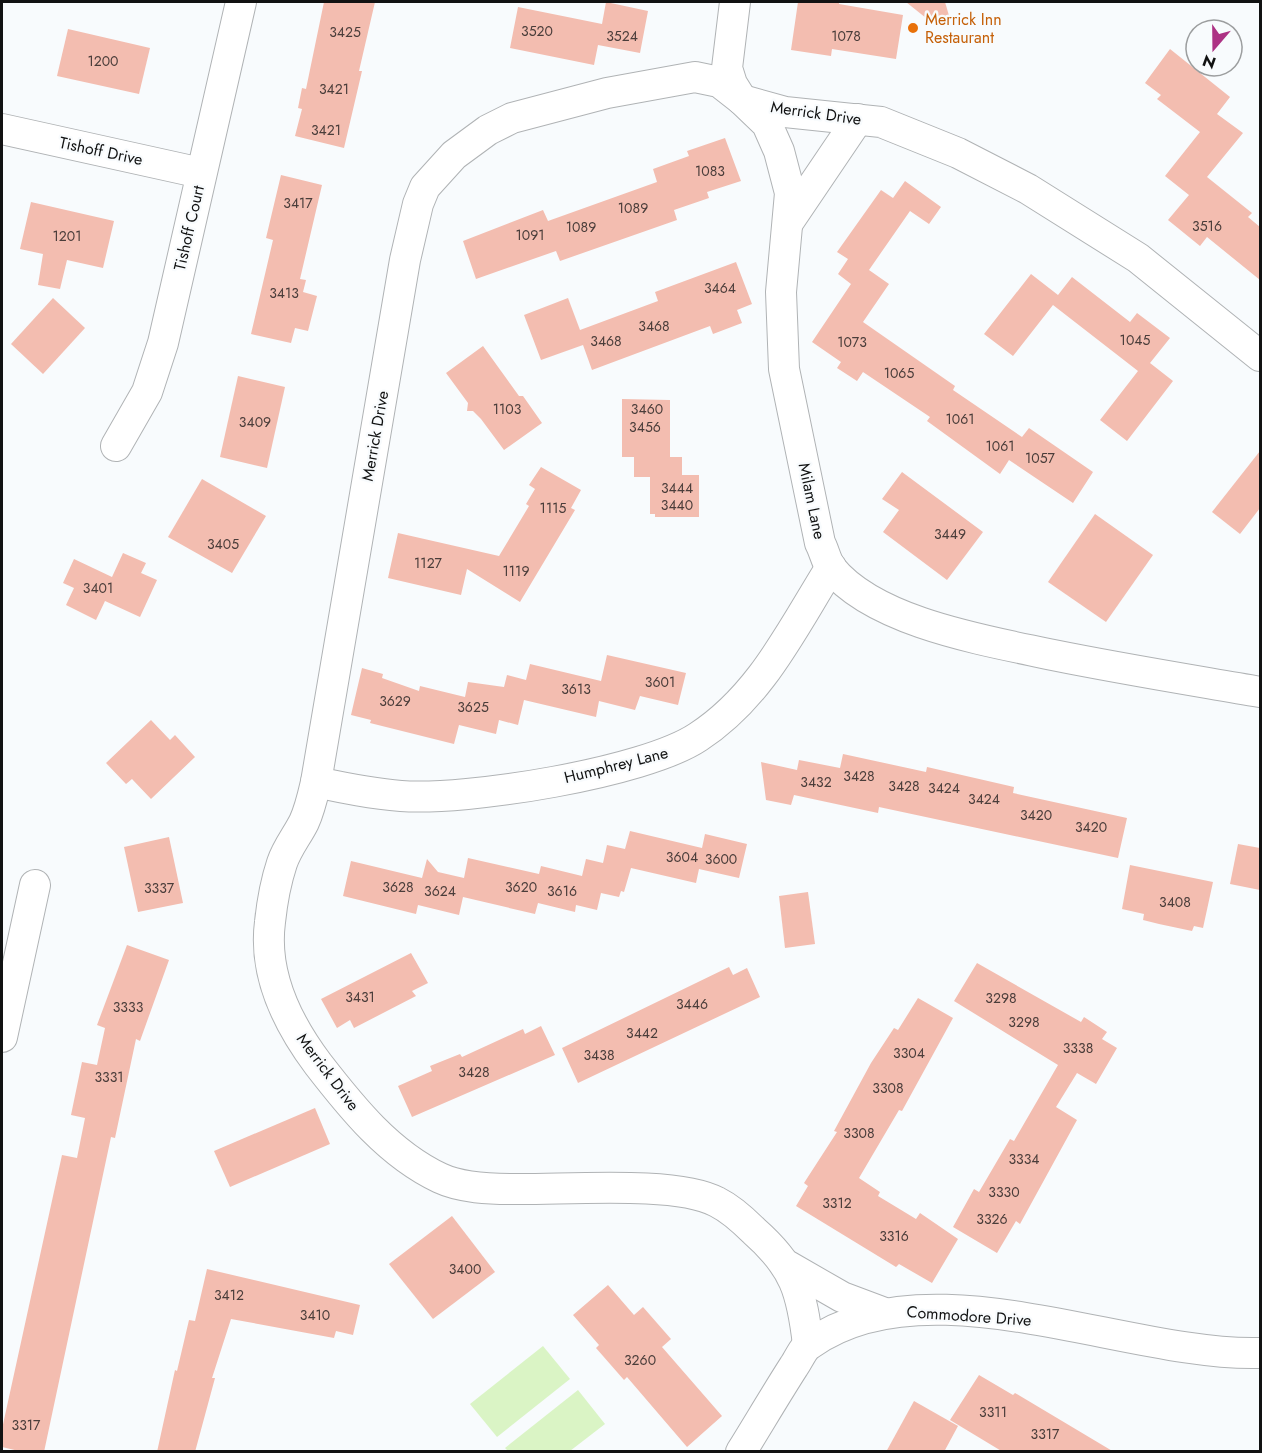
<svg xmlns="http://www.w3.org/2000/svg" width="1262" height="1453" font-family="Jost,sans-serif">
<rect width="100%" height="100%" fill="#f8fbfd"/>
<!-- green -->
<g fill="#daf4c5">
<path d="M543 1346 570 1379 497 1437 470 1404Z"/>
<path d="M578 1390 605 1424 570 1451H508L505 1448Z"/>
</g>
<!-- building -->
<g fill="#f3bdb0">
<path d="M324 2H375L359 71H362L344 148 295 136 302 109 298 108 302 88 306 89Z"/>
<path d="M606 2 648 11 640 53 598 45 594 65 510 48 518 7 602 24Z"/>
<path d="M798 2H839V4L903 15 896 59 832 49 831 56 791 50Z"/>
<path d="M906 2H945L950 19 931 22Z"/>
<path d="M68 29 150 48 139 94 57 76Z"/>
<path d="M1170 49 1230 97 1217 114 1243 133 1207 177 1252 213 1248 217 1260 227V280L1207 237 1200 246 1168 220 1189 195 1165 176 1200 132 1157 99 1161 95 1145 83Z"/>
<path d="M725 138 741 181 707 192 709 198 674 210 677 220 560 261 556 251 476 279 463 241 543 210 548 221 657 182 653 169 689 156 687 151Z"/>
<path d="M281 175 322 185 300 279 306 280 303 292 317 296 308 331 295 328 291 343 251 334 273 240 266 238Z"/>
<path d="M905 181 941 207 929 224 910 211 869 270 889 284 863 322 955 386 953 390 1022 437 1029 428 1093 472 1073 503 1009 460 1000 474 927 421 930 417 863 372 857 381 837 368 841 362 812 342 851 284 838 274 848 259 837 252 881 190 893 198Z"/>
<path d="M31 202 114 221 103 268 67 260 60 289 38 285 43 254 20 249Z"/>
<path d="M736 262 752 304 737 310 742 323 713 334 710 326 592 370 583 345 541 360 524 315 568 298 580 330 658 301 655 292Z"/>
<path d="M1031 274 1058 295 1072 277 1130 322 1137 313 1170 338 1150 363 1173 381 1127 441 1100 420 1138 371 1053 305 1013 356 984 334Z"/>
<path d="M53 298 85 328 43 374 11 344Z"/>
<path d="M483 346 519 396H523L542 423 504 450 481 419 473 411H467L468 403 446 373Z"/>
<path d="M238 376 285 387 267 468 220 457Z"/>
<path d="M622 399 670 400V457H682V475H699V517H655V514H650V477H634V457H622Z"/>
<path d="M1260 451V508L1240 534 1212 512Z"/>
<path d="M541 467 581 490 571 508 575 510 520 602 467 569 461 595 388 578 398 533 499 556 529 506 526 504 535 489 529 485Z"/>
<path d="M902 472 983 532 947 580 883 532 899 510 882 499Z"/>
<path d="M202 479 266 516 232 573 168 537Z"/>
<path d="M1095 514 1153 555 1106 622 1048 582Z"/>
<path d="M123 553 146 563 141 573 157 580 140 617 105 601 96 620 66 605 74 588 63 583 74 559 112 577Z"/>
<path d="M607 655 686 673 678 705 640 696 635 710 599 701 596 717 524 700 518 725 499 720 496 734 459 725 454 744 370 723 371 720 351 715 362 668 383 674 382 678 419 691 420 686 465 697 468 682 504 687 507 675 526 680 530 664 601 681Z"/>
<path d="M151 720 170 740 175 735 195 757 151 799 132 779 126 784 106 763Z"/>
<path d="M843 754 926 772 927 767 1014 787 1013 793 1127 818 1118 858 879 807 878 813 794 795 791 805 766 800 761 762 797 770 799 760 840 768Z"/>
<path d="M630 831 702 848 705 834 747 844 739 878 699 869 696 883 631 868 624 892 621 891 619 897 601 893 597 910 576 905 575 912 538 903 535 914 463 897 459 915 418 905 416 914 343 896 351 861 422 878 427 859 438 872 464 878 468 858 539 874 541 866 582 876 586 859 603 863 607 845 625 849Z"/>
<path d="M169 837 183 903 138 912 124 847Z"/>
<path d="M1238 844 1260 848V890L1230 884Z"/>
<path d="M1130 865 1213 882 1203 928 1194 926 1192 931 1159 924 1143 920 1144 914 1122 909Z"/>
<path d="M808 892 815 944 785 948 779 896Z"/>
<path d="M127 945 169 960 140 1041 136 1039 115 1138 111 1137 44 1452H23L2 1447V1429L62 1155 77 1158 85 1118 71 1115 82 1062 97 1065 105 1028 97 1025Z"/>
<path d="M411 953 428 983 412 991 416 996 354 1028 350 1020 337 1028 321 999Z"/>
<path d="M977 963 1081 1022 1084 1017 1107 1032 1102 1039 1117 1048 1096 1084 1077 1073 1056 1107 1077 1120 1020 1224 1016 1221 997 1253 953 1227 974 1189 979 1192 1010 1139 1014 1141 1058 1065 954 1001Z"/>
<path d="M729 967 733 975 747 968 760 997 578 1083 562 1048Z"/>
<path d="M918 998 953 1018 902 1111 899 1110 859 1178 880 1192 878 1196 916 1219 920 1213 958 1239 932 1283 899 1264 896 1267 796 1206 808 1186 804 1183 837 1132 834 1131 871 1063 894 1028 898 1030Z"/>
<path d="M541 1026 555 1055 412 1117 398 1086 432 1071 430 1066 460 1054 462 1057 523 1029 525 1034Z"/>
<path d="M315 1108 330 1144 230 1187 214 1151Z"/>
<path d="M452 1216 495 1272 433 1319 389 1264Z"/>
<path d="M207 1269 360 1305 353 1335 336 1331 334 1338 231 1319 212 1378H215L195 1452H157L175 1370 177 1371 189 1320 195 1321Z"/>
<path d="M608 1285 634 1315 643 1307 671 1339 662 1347 722 1416 687 1447 627 1377 624 1380 596 1348 599 1345 573 1315Z"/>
<path d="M979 1375 1013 1395 1015 1393 1114 1452H1003L950 1420Z"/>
<path d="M914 1401 958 1426 944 1452H886Z"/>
</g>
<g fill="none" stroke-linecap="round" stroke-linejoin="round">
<!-- minor casing -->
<g stroke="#b0b3b5" stroke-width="32">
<g id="minor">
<path d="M735 2 727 68 732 84 742 100 767 124 779 151 790 193 781 292 784 369 820 543C824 550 826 561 831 568 875 623 988 641 1053 655 1122 669 1191 680 1260 692"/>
<path d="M2 129 201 173"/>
<path d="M789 221 858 119"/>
<path d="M116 446 147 392 163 343 241 2"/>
<path d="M316 782C344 788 372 794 401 796 466 801 644 773 698 737 761 696 792 629 831 567"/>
<path d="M2 1037 35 885"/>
<path d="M788 1266 842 1297 882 1312"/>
<path d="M808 1345C802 1292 795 1267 754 1231 743 1220 731 1209 717 1202 677 1180 563 1190 513 1189 490 1189 461 1188 440 1178 389 1154 352 1108 318 1064 288 1024 263 975 270 922 272 903 276 881 282 863 287 848 297 836 304 822 310 809 313 795 316 782L405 260 418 204 425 187 454 155 488 130 512 118 607 93 695 77 719 82 742 100 785 112 881 122 958 153 1028 189 1138 258 1260 356"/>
<path d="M741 1452C759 1423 776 1394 794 1366 799 1359 803 1348 810 1344 927 1260 1128 1357 1260 1353"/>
</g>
</g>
<!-- minor -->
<use href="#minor" stroke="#fff" stroke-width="30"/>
</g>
<!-- markers -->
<circle fill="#e8710a" stroke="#f8fbfd" stroke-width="2" cx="913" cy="28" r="6"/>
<g text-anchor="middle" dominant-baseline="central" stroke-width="4.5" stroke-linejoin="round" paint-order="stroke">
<!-- number labels -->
<g font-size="14" fill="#4a3d3a">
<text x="537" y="31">3520</text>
<text x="345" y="32">3425</text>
<text x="622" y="36">3524</text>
<text x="846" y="36">1078</text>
<text x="103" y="61">1200</text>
<text x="334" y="89">3421</text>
<text x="326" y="130">3421</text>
<text x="710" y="171">1083</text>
<text x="298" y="203">3417</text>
<text x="633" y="208">1089</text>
<text x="1207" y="226">3516</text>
<text x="581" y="227">1089</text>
<text x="530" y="235">1091</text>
<text x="67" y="236">1201</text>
<text x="720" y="288">3464</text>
<text x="284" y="293">3413</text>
<text x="654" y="326">3468</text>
<text x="1135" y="340">1045</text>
<text x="606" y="341">3468</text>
<text x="852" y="342">1073</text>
<text x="899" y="373">1065</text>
<text x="507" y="409">1103</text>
<text x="647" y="409">3460</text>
<text x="960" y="419">1061</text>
<text x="255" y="422">3409</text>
<text x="645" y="427">3456</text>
<text x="1000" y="446">1061</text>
<text x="1040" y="458">1057</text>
<text x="677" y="488">3444</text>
<text x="677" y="505">3440</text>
<text x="553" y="508">1115</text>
<text x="950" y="534">3449</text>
<text x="223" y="544">3405</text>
<text x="428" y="563">1127</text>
<text x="516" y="571">1119</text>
<text x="98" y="588">3401</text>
<text x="660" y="682">3601</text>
<text x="576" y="689">3613</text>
<text x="395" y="701">3629</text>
<text x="473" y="707">3625</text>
<text x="859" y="776">3428</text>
<text x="816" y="782">3432</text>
<text x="904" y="786">3428</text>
<text x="944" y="788">3424</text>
<text x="984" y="799">3424</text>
<text x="1036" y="815">3420</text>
<text x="1091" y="827">3420</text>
<text x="682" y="857">3604</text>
<text x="721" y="859">3600</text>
<text x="398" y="887">3628</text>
<text x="521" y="887">3620</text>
<text x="159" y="888">3337</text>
<text x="440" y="891">3624</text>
<text x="562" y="891">3616</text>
<text x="1175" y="902">3408</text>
<text x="360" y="997">3431</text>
<text x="1001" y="998">3298</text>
<text x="692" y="1004">3446</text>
<text x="128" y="1007">3333</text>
<text x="1024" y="1022">3298</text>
<text x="642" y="1033">3442</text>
<text x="1078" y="1048">3338</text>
<text x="909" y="1053">3304</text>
<text x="599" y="1055">3438</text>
<text x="474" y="1072">3428</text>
<text x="109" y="1077">3331</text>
<text x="888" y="1088">3308</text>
<text x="859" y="1133">3308</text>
<text x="1024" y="1159">3334</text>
<text x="1004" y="1192">3330</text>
<text x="837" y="1203">3312</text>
<text x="992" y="1219">3326</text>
<text x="894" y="1236">3316</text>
<text x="465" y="1269">3400</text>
<text x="229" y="1295">3412</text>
<text x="315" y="1315">3410</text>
<text x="640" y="1360">3260</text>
<text x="993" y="1412">3311</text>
<text x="26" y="1425">3317</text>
<text x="1045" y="1434">3317</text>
</g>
<!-- food labels -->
<g font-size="16" fill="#c56008" stroke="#f8fbfd" text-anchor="start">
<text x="925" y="19">Merrick Inn<tspan x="925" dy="18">Restaurant</tspan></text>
</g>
<!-- street labels -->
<g font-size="16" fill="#111212" stroke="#f8fbfd">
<text transform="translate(816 113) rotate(8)">Merrick Drive</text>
<text transform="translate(101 151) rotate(12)">Tishoff Drive</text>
<text transform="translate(189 228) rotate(-77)">Tishoff Court</text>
<text transform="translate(375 436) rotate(-80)">Merrick Drive</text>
<text transform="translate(812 501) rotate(78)">Milam Lane</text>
<text transform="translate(616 765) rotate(-14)">Humphrey Lane</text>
<text transform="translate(328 1072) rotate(53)">Merrick Drive</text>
<text transform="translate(969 1316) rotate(4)">Commodore Drive</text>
</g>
</g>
<!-- border -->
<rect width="1262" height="1453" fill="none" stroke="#111212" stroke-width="6"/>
<!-- north arrow -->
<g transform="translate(1214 48) rotate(200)"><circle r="28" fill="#f8fbfd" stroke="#9c9e9f" stroke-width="1.5"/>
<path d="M0-4.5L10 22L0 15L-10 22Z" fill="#ad3284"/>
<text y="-9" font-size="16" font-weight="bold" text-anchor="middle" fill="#111212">N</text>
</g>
</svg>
